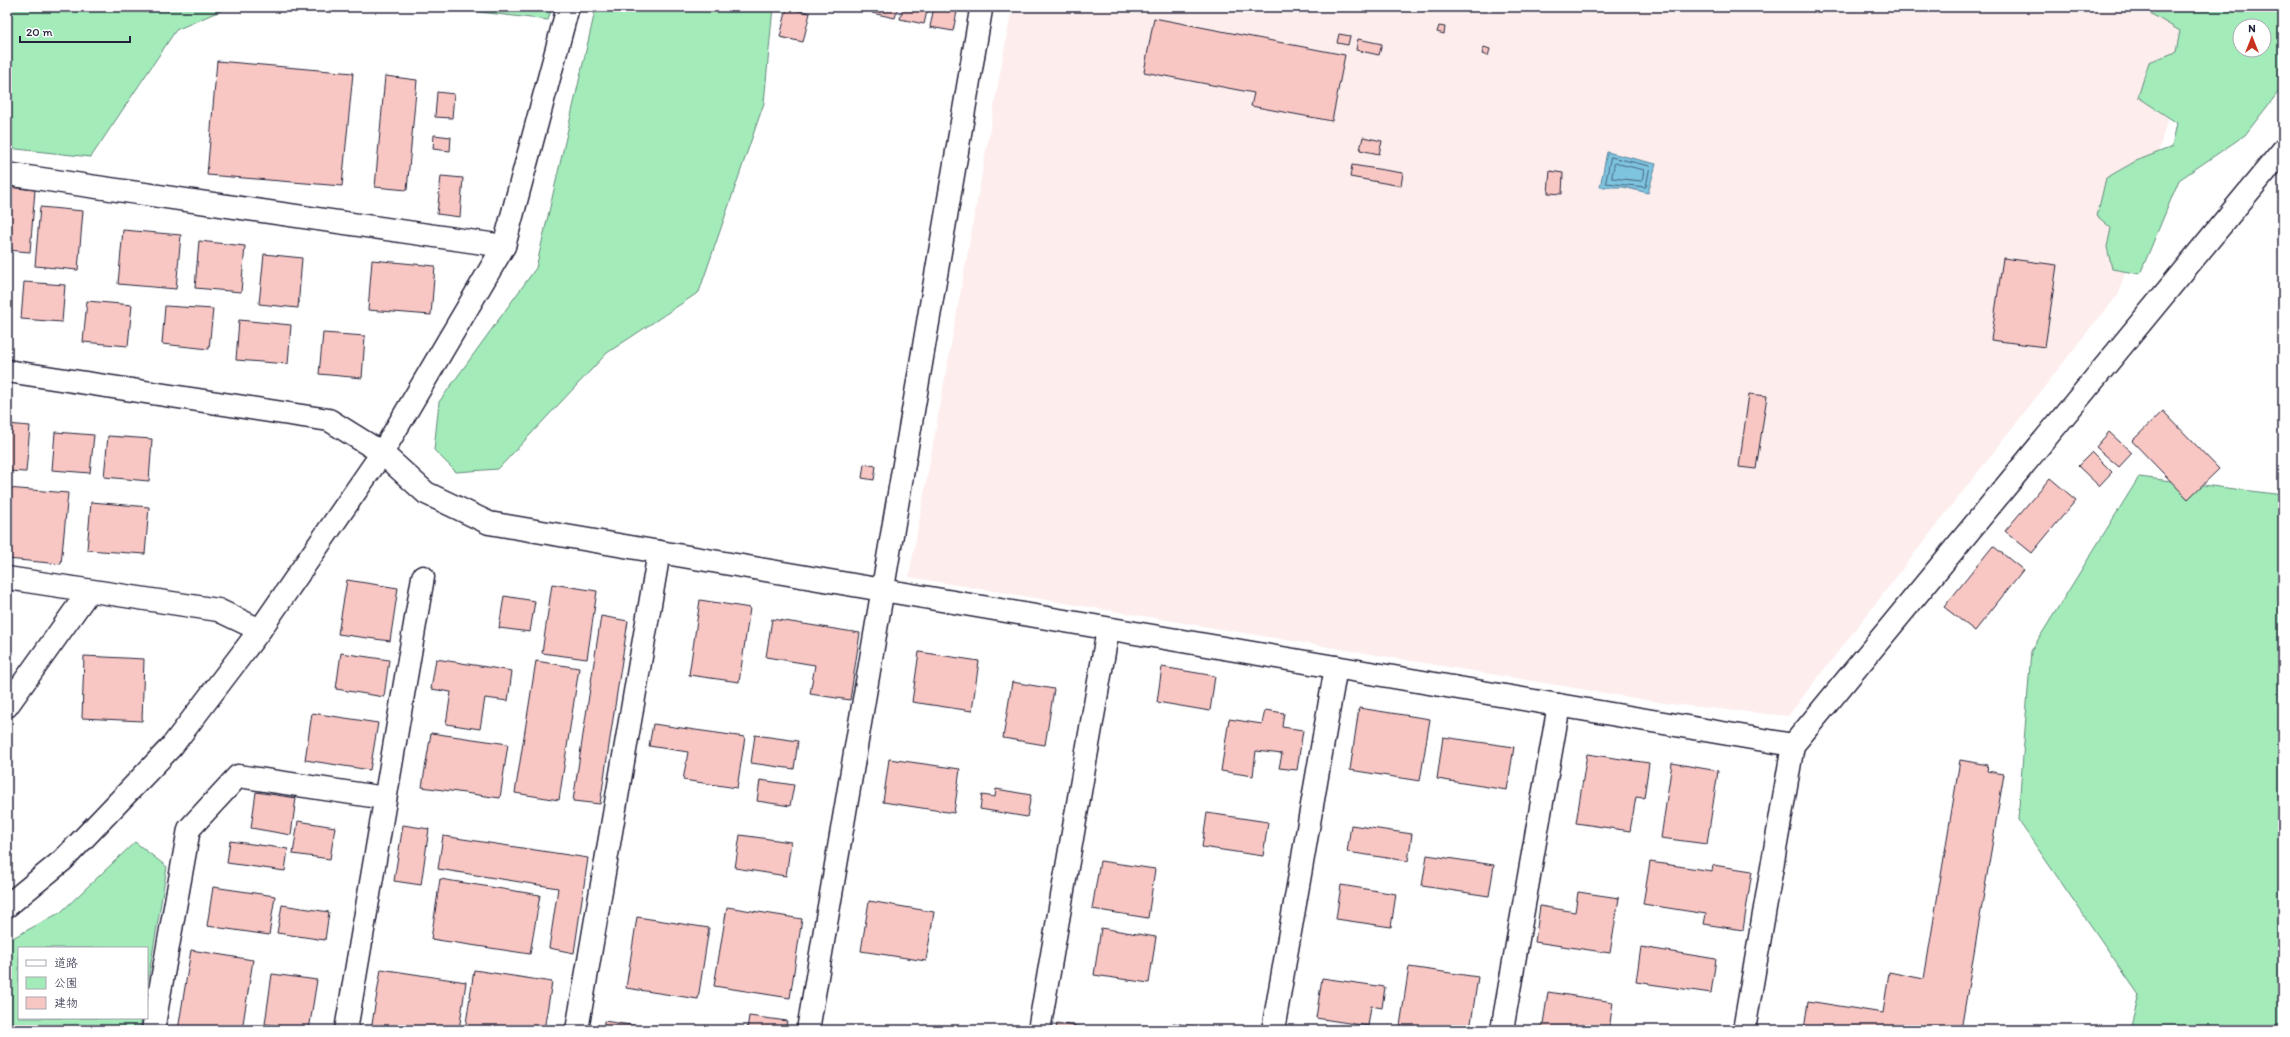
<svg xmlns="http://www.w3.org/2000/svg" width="2290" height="1037" font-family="Itim,'Klee One',sans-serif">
<rect width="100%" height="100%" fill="#fff"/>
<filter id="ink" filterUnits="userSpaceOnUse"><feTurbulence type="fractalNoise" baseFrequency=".025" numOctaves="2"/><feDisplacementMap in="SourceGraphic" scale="8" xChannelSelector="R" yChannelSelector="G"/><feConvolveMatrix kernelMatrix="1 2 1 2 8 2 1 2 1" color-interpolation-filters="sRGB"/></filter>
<g filter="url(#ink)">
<!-- built -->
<path fill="#fdeeed" d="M1012 7H2192L2194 24 2119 294 2091 327 1788 716 1670 704 909 577Z"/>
<!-- green -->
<g fill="#a3ecba" stroke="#62877a" fill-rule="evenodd">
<path d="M7 7H229L176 30 91 157 7 148Z"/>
<path d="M437 7H552L548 20Z"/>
<path d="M596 7H773L764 103 699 292 607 353 498 469 456 472 434 450 439 402 536 268Z"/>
<path d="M2149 7H2283V86L2245 135 2179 180 2140 274 2112 269 2107 247 2111 228 2097 216 2106 178 2136 161 2172 147 2177 123 2138 97 2149 62 2176 52 2180 31 2148 12ZM2240 26H2264V50H2240Z"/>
<path d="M2139 477 2283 495V1030H2130L2139 995 2018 820 2031 651Z"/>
<path d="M135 842 167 867 147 986V948H19V1018H142L140 1030H7V941L61 912Z"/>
</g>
<!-- water -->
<path fill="#7ec4df" stroke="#59839d" d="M1607 152 1656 164 1648 193 1623 187H1600Z"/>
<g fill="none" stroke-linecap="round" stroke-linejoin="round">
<!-- shore -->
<g stroke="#47637d" stroke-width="1">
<path d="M1611 157 1650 166 1646 187 1606 183Z"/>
<path d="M1615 163 1644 170 1642 181 1612 178Z"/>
</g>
</g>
<!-- building -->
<g fill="#f8c7c3" stroke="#22223b">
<path d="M846 7H867V11Z"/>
<path d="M873 7H898L895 18 872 13Z"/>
<path d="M903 7H928L924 24 900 19Z"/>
<path d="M934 7H958L953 31 930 27Z"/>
<path d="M787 8 810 13 803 42 780 37Z"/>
<path d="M1154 18 1345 55 1332 121 1251 106 1254 93 1144 72Z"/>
<path d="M1439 26 1445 27 1444 34 1437 32Z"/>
<path d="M1339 34 1350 36 1348 45 1337 43Z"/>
<path d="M1358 39 1382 44 1379 55 1356 50Z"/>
<path d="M1484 47 1490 49 1488 56 1482 54Z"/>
<path d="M217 61 353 73 342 186 207 175Z"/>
<path d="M385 76 417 80 407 190 375 187Z"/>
<path d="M437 92 454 94 452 118 435 117Z"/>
<path d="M434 135 451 137 450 151 433 149Z"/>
<path d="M1363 137 1382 141 1379 154 1360 150Z"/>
<path d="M1352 165 1403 173 1401 186 1350 177Z"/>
<path d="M1550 171 1563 173 1562 194 1548 193Z"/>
<path d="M441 176 463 178 460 217 437 214Z"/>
<path d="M7 187 35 190 30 252 7 250Z"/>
<path d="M40 207 83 211 78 270 35 266Z"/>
<path d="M123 230 181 235 176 289 118 284Z"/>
<path d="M199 241 245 246 241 292 195 288Z"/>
<path d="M264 254 302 258 298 308 259 304Z"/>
<path d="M2003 258 2057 265 2045 347 1991 340Z"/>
<path d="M372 260 435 266 431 315 368 310Z"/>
<path d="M24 282 65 285 62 322 21 319Z"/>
<path d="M87 301 132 305 128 346 83 342Z"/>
<path d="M165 306 213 309 209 349 162 344Z"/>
<path d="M239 320 291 325 288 364 236 360Z"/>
<path d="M323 333 365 336 362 378 319 374Z"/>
<path d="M1749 394 1767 396 1756 469 1739 467Z"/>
<path d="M2163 411 2219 469 2188 499 2132 441Z"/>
<path d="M7 424 30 426 26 472 7 471Z"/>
<path d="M55 432 94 435 90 473 52 470Z"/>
<path d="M2109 432 2132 453 2119 467 2096 447Z"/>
<path d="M108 436 152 439 149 481 104 477Z"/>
<path d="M2092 452 2112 472 2099 486 2078 466Z"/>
<path d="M864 464 876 466 874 480 862 478Z"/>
<path d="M2050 478 2076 500 2032 553 2005 531Z"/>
<path d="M7 488 68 493 61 564 7 559Z"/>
<path d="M91 502 149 507 145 554 87 550Z"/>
<path d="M1993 546 2023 570 1975 631 1944 607Z"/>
<path d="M347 580 398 588 390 641 338 634Z"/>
<path d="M552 584 597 591 587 659 542 653Z"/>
<path d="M504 596 535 601 530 632 499 628Z"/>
<path d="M700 600 750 608 739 682 689 675Z"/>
<path d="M601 616 628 621 600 804 573 801Z"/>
<path d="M772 619 860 633 850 700 810 694 815 665 766 657Z"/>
<path d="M919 652 979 661 972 711 912 702Z"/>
<path d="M341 653 389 660 384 697 336 689Z"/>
<path d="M84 656 144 659 142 721 82 718Z"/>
<path d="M436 659 512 671 508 701 485 698 480 729 446 724 451 692 431 689Z"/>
<path d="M536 661 579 668 559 800 515 793Z"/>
<path d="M1162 667 1215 676 1210 711 1157 702Z"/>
<path d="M1012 682 1054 689 1045 745 1003 738Z"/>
<path d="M1359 708 1430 719 1420 781 1350 770Z"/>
<path d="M1265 710 1284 713 1282 727 1303 730 1297 770 1279 768 1282 754 1256 751 1253 776 1221 771 1229 719 1262 724Z"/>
<path d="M312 713 378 723 370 770 305 760Z"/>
<path d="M653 724 745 737 737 788 683 780 688 752 649 746Z"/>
<path d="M431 733 508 744 500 798 422 787Z"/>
<path d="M755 735 798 741 794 769 751 763Z"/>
<path d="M1443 737 1514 747 1507 790 1437 779Z"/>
<path d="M1587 754 1649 763 1644 798 1636 797 1630 831 1576 823Z"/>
<path d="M889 759 960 769 954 813 883 802Z"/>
<path d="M1960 760 1988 765 1987 771 2004 774 1961 1030H1804L1808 1001 1883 1013 1889 972 1924 979Z"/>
<path d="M1672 763 1718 771 1707 844 1661 838Z"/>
<path d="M760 780 794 785 790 806 757 801Z"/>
<path d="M996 789 1031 795 1027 817 980 809 982 795 995 797Z"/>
<path d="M256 792 296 798 291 835 251 828Z"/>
<path d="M1207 813 1268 822 1263 856 1202 847Z"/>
<path d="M298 821 335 827 330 859 293 854Z"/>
<path d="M403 825 429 829 421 885 394 881Z"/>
<path d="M1351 825 1412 834 1408 861 1347 852Z"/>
<path d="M740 835 791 842 786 876 735 868Z"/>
<path d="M443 836 588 858 574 953 549 948 558 888 438 869Z"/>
<path d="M230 841 288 849 285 871 227 863Z"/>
<path d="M1427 855 1494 865 1489 896 1422 886Z"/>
<path d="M1100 861 1155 869 1148 918 1092 909Z"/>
<path d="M1650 862 1712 871 1713 865 1752 871 1743 930 1704 924 1706 914 1643 904Z"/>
<path d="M440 879 540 895 530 954 431 939Z"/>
<path d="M1341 885 1396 894 1391 927 1336 919Z"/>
<path d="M213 887 275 896 269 935 207 926Z"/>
<path d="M1578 892 1619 898 1610 953 1535 942 1540 906 1575 912Z"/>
<path d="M869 901 934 912 926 961 861 951Z"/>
<path d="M282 905 329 912 325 940 277 933Z"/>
<path d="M727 907 802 919 790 998 714 986Z"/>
<path d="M637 917 709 928 698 999 626 988Z"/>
<path d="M1101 928 1156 937 1149 983 1094 975Z"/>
<path d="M1641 947 1716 959 1711 993 1636 982Z"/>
<path d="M191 950 253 960 242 1030H178Z"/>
<path d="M1409 967 1478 977 1470 1030H1428L1400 1026Z"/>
<path d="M381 969 466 982 459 1030H371Z"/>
<path d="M474 970 552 982 544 1030H465Z"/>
<path d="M272 974 317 980 309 1030 265 1024Z"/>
<path d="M1322 978 1385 987 1382 1008 1371 1006 1368 1026 1316 1018Z"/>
<path d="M1548 992 1613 1002 1609 1030H1542Z"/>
<path d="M749 1016 787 1021 785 1030H747Z"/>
<path d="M604 1021 644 1027 643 1030H603Z"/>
<path d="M1057 1023 1093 1029V1030H1056Z"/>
<path d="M1173 1023 1217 1030H1172Z"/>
</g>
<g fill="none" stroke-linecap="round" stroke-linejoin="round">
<!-- minor casing -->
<g stroke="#22223b" stroke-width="25">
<g id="minor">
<path d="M7 174 504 246"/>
<path d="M7 371 329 420 382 453 426 493 489 523 1793 745"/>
<path d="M7 578 218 610 260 630"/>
<path d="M7 706 89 591"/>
<path d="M7 906 63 860 172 746 260 630 382 453 504 246 568 7"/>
<path d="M153 1030 189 829 238 776 385 798"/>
<path d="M346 1030 423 577"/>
<path d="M577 1030 659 552"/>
<path d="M808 1030 981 10"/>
<path d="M1039 1030 1108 629"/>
<path d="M1273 1030 1336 667"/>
<path d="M1502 1030 1559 705"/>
<path d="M1744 1030 1793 745 2283 150"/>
</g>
</g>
<!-- minor -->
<use href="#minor" stroke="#fff" stroke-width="22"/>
</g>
</g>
<!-- margin -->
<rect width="2290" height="1037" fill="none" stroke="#fff" stroke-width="24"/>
<rect x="12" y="12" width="2266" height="1013" fill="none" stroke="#22223b" stroke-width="1.5" filter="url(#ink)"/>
<!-- legend -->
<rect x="18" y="947" width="130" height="72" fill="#ffffff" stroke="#a7a7b1"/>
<rect x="26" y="960" width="20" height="6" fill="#ffffff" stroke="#a7a7b1"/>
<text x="54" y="967" font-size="12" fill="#22223b">道路</text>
<rect x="26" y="977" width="20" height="12" fill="#a3ecba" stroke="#a7a7b1"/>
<text x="54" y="987" font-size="12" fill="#22223b">公園</text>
<rect x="26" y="997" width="20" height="12" fill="#f8c7c3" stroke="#a7a7b1"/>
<text x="54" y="1007" font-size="12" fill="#22223b">建物</text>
<!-- north arrow -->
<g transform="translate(2252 38)"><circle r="19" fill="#ffffff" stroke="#a7a7b1"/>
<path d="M0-3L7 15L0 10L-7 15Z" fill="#c8321e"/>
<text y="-6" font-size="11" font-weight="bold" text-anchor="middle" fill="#22223b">N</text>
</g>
<!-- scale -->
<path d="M20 36v6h110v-6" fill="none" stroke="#22223b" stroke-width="2"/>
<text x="26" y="36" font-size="12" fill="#22223b" stroke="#ffffff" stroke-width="3" paint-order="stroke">20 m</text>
</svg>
